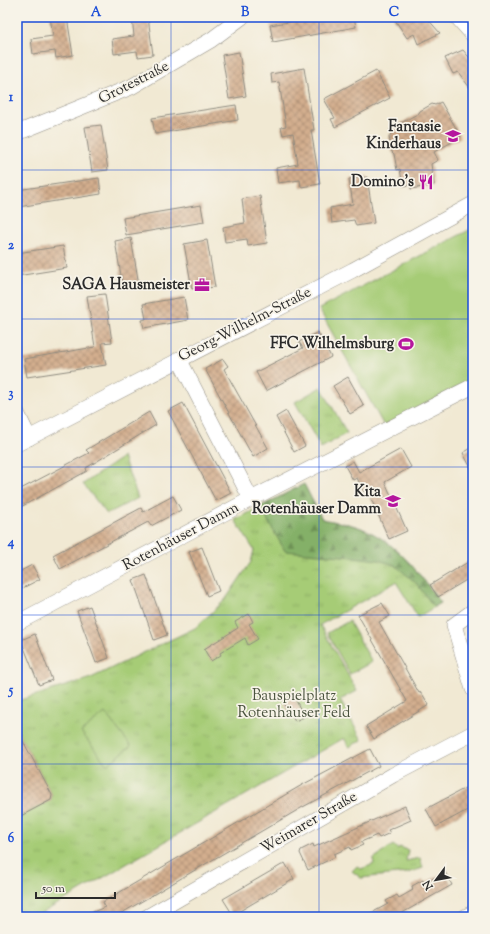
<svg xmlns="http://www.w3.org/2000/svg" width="490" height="934" font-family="'Sorts Mill Goudy',serif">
<defs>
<pattern id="grass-tufts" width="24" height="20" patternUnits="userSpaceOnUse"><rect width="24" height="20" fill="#a6cc76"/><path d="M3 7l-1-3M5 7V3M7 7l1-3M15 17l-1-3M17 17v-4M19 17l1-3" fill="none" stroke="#8faf66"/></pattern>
<pattern id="forest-firs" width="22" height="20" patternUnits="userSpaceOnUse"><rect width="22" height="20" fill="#84b067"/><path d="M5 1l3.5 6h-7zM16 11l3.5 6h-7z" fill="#6c8f55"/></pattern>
<pattern id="building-cross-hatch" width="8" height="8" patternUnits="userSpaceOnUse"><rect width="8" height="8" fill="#d3ae8e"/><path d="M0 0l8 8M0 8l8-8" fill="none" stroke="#ab8e74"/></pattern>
</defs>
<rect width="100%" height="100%" fill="#f7f3e8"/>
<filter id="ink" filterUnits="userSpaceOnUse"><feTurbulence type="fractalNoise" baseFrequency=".025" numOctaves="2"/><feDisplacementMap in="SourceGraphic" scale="8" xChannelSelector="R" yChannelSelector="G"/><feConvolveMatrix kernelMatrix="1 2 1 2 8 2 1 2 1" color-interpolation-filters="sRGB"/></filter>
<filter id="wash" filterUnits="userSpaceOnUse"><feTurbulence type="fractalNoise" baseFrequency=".012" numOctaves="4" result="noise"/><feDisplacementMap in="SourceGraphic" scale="16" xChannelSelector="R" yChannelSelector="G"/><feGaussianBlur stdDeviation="0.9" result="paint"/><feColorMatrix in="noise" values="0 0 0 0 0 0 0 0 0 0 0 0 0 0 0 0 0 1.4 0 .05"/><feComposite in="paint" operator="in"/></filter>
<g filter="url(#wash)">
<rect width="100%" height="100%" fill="#f1e9d3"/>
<!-- grass -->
<g fill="url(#grass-tufts)" stroke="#687c50">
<path d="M321 387 347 433 321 448 295 402Z"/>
<path d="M123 457 138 498 107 514 83 484Z"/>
<path d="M304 484 322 519C335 522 348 523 361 528 397 542 419 573 441 603L418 617 396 582 320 625 357 691 340 700 362 740 349 747 344 738 35 917H17V818L51 800 52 795 17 730V701L91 678 195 628 225 600 251 562 254 550 235 520Z"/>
<path d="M349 621 372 662 350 674 327 633Z"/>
<path d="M393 845 398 849 399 847 408 850 406 861 420 858 423 868 407 873 361 878 352 871 357 866 361 869 374 864 373 859Z"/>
</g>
<!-- forest -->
<path fill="url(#forest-firs)" stroke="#586e49" d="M304 484 322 519C335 522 348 523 361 528 397 542 419 573 441 603L434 607 416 583 395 565 378 560 353 557 285 551 260 507Z"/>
<!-- pitch -->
<g fill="#a6cc76" stroke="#687c50">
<path d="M473 228V379L384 426 319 309Z"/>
<path d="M105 713 131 746 107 765 81 732Z"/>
</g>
<g id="blocks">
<!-- building -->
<g fill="url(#building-cross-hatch)">
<path d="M50 17H67L73 55 56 58 55 51 33 54 31 39 53 36Z"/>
<path d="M132 17H148L153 55 138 57 137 51 114 54 112 39 134 36Z"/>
<path d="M318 17H354L356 27 273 42 270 25Z"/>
<path d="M393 17H426L440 33 418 44 414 34 407 38Z"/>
<path d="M463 50 473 62V92L458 72 453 74 445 58Z"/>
<path d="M239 52 246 96 229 99 222 55Z"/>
<path d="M304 68 314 130H311L320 184 301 187 300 180 278 183 276 168 298 164 293 133 283 135 281 127 286 126 279 82 272 83 271 74Z"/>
<path d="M376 71 390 98 335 127 331 119 335 118 324 99Z"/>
<path d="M441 102 461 137 434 152 438 160 431 164 434 185 411 189V185L403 186 400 169 397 170 394 154 392 152 389 137 391 134 390 129 419 113 420 111 432 104 435 105Z"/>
<path d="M236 105 238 120 155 134 152 118Z"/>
<path d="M101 125 108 170 92 172 85 127Z"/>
<path d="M367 177 374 223 356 226 354 220 332 223 330 208 353 204 349 179Z"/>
<path d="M99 178 101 194 18 207 17 190Z"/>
<path d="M260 196 267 243 248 246 247 239 225 242 223 227 245 223 242 199Z"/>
<path d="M201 205 204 222 126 235 123 218Z"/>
<path d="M131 238 139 285 123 287 115 241Z"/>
<path d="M207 240 215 287 207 288V286L192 289 184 244Z"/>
<path d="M63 246 67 268 17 276V253Z"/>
<path d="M105 294 112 342 102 343 106 365 27 377 24 359 95 347 87 296Z"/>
<path d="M184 297 188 320 144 328 142 320 146 319 143 304Z"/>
<path d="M318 332 331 357 266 391 256 372 303 348 299 342Z"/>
<path d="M223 359 228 366 224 369 268 448 253 457 205 369Z"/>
<path d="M348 377 364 406 350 414 333 386Z"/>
<path d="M183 403 231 493 216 501 168 411Z"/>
<path d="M286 411 305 446 294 452 276 417Z"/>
<path d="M149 412 156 425 86 468 87 471 17 509V491L89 453 86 450Z"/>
<path d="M473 447V472L463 453Z"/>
<path d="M401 449 411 467 385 482 407 531 389 539 367 490 364 492 357 478 353 480 345 466 353 461 359 472Z"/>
<path d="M173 496 181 510 151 526 148 522 60 569 53 555 141 508 143 512Z"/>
<path d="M202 547 219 591 207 596 189 552Z"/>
<path d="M473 559V576L438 597 430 585Z"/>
<path d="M32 565 40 579 17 591V573Z"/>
<path d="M146 575 167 635 154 640 133 580Z"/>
<path d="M382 603 390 616 379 622 419 693 421 692 429 705 374 739 366 726 407 701 358 615Z"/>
<path d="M90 606 109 658 96 663 77 611Z"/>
<path d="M249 614 253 622 249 624 258 639 248 645 245 638 220 653 221 655 211 661 204 649 238 628 235 622Z"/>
<path d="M35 634 52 680 39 685 21 640Z"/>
<path d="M294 696 304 717 295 721 290 710 287 711 283 701Z"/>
<path d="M17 730 52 795 51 800 17 818Z"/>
<path d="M370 749 379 766 301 808 115 917H81L105 907 103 902 302 785Z"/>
<path d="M473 784V807L436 827 426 809Z"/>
<path d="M405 806 411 820 388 830 390 833 379 838 377 835 361 842 363 845 351 850 350 847 334 854 335 857 308 870 300 853 301 850 313 844 314 847Z"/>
<path d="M285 863 294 879 233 915 223 899Z"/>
<path d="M445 872 452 885 395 917H364L388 904 386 901 397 895 399 898 413 890 412 886 423 880 424 883Z"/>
</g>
</g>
</g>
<g filter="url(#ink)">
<use href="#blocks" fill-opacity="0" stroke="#8e8a7f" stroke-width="1"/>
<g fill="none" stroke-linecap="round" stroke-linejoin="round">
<!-- minor casing -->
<g stroke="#8e8a7f" stroke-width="16">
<g id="minor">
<path d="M457 17 473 35"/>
<path d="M17 133 131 87 211 40 242 17"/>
<path d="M179 359 251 499"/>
<path d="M17 413 29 438"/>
<path d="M17 444 353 270 473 204"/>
<path d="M473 611 454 625 473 689"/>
<path d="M17 623 251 499 473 386"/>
<path d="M147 917 393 775 473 733"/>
<path d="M465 917 473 913"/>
</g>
</g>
<!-- minor -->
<use href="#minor" stroke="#fff" stroke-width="15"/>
</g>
</g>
<!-- grid -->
<path fill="none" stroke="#1d4ed8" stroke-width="1" stroke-opacity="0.55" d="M171 17V917M319 17V917M17 170H473M17 319H473M17 467H473M17 615H473M17 764H473"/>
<!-- icons -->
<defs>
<g id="school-bare" transform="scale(1.2)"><path d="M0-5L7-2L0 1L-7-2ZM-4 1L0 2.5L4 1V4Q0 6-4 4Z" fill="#b5179e" stroke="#f7f3e8" stroke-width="2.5" paint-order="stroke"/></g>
<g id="restaurant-bare" transform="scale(1.2)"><path d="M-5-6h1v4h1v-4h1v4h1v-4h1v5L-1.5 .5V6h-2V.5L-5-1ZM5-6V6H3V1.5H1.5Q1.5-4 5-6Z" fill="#b5179e" stroke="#f7f3e8" stroke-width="2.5" paint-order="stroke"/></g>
<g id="office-bare" transform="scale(1.2)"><path d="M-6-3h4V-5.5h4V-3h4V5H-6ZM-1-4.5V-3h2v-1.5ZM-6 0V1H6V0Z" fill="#b5179e" stroke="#f7f3e8" stroke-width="2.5" paint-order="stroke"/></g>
<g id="stadium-bare" transform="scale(1.2)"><path d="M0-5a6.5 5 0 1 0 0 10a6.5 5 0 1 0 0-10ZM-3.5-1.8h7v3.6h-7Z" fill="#b5179e" stroke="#f7f3e8" stroke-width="2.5" paint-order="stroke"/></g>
</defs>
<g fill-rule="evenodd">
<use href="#school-bare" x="453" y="136"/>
<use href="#restaurant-bare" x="426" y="182"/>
<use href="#office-bare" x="202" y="285"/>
<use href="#stadium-bare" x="406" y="344"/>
<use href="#school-bare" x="393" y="501"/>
</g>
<g text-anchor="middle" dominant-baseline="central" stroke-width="3.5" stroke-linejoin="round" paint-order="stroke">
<!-- street labels -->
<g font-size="15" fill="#2b2b2b" stroke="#f7f3e8">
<text transform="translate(134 83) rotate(-27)">Grotestraße</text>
<text transform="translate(245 325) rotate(-27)">Georg-Wilhelm-Straße</text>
<text transform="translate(181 537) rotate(-28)">Rotenhäuser Damm</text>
<text transform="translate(309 823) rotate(-30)">Weimarer Straße</text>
</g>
<!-- poi labels -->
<g font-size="15" font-weight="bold" fill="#2b2b2b" stroke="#f7f3e8" text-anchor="end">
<text x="441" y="127">Fantasie<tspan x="441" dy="17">Kinderhaus</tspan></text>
<text x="414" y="182">Domino's</text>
<text x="190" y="285">SAGA Hausmeister</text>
<text x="394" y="344">FFC Wilhelmsburg</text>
<text x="381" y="492">Kita<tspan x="381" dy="17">Rotenhäuser Damm</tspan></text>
</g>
<!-- park labels -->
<g font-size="15" fill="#4a533e" stroke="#f7f3e8">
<text x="294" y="696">Bauspielplatz<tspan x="294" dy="17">Rotenhäuser Feld</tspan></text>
</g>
</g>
<!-- margin -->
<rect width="490" height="934" fill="none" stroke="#f7f3e8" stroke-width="44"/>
<!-- north arrow -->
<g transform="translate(436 880) rotate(238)" stroke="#f7f3e8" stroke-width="3" paint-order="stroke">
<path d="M0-3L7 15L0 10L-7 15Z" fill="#2b2b2b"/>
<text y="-6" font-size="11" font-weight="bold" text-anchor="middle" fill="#2b2b2b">N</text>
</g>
<!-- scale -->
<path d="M36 892v6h79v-6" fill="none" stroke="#2b2b2b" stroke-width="2"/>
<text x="42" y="892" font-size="12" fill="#2b2b2b" stroke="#f7f3e8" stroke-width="3" paint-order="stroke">50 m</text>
<rect x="22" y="22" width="446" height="890" fill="none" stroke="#1d4ed8" stroke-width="1.5"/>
<g font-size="13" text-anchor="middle" font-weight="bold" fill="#1d4ed8">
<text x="96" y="16">A</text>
<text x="245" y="16">B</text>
<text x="394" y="16">C</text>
<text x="11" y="101">1</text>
<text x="11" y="249">2</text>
<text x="11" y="397">3</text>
<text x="11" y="546">4</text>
<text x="11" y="694">5</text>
<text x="11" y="842">6</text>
</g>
</svg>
